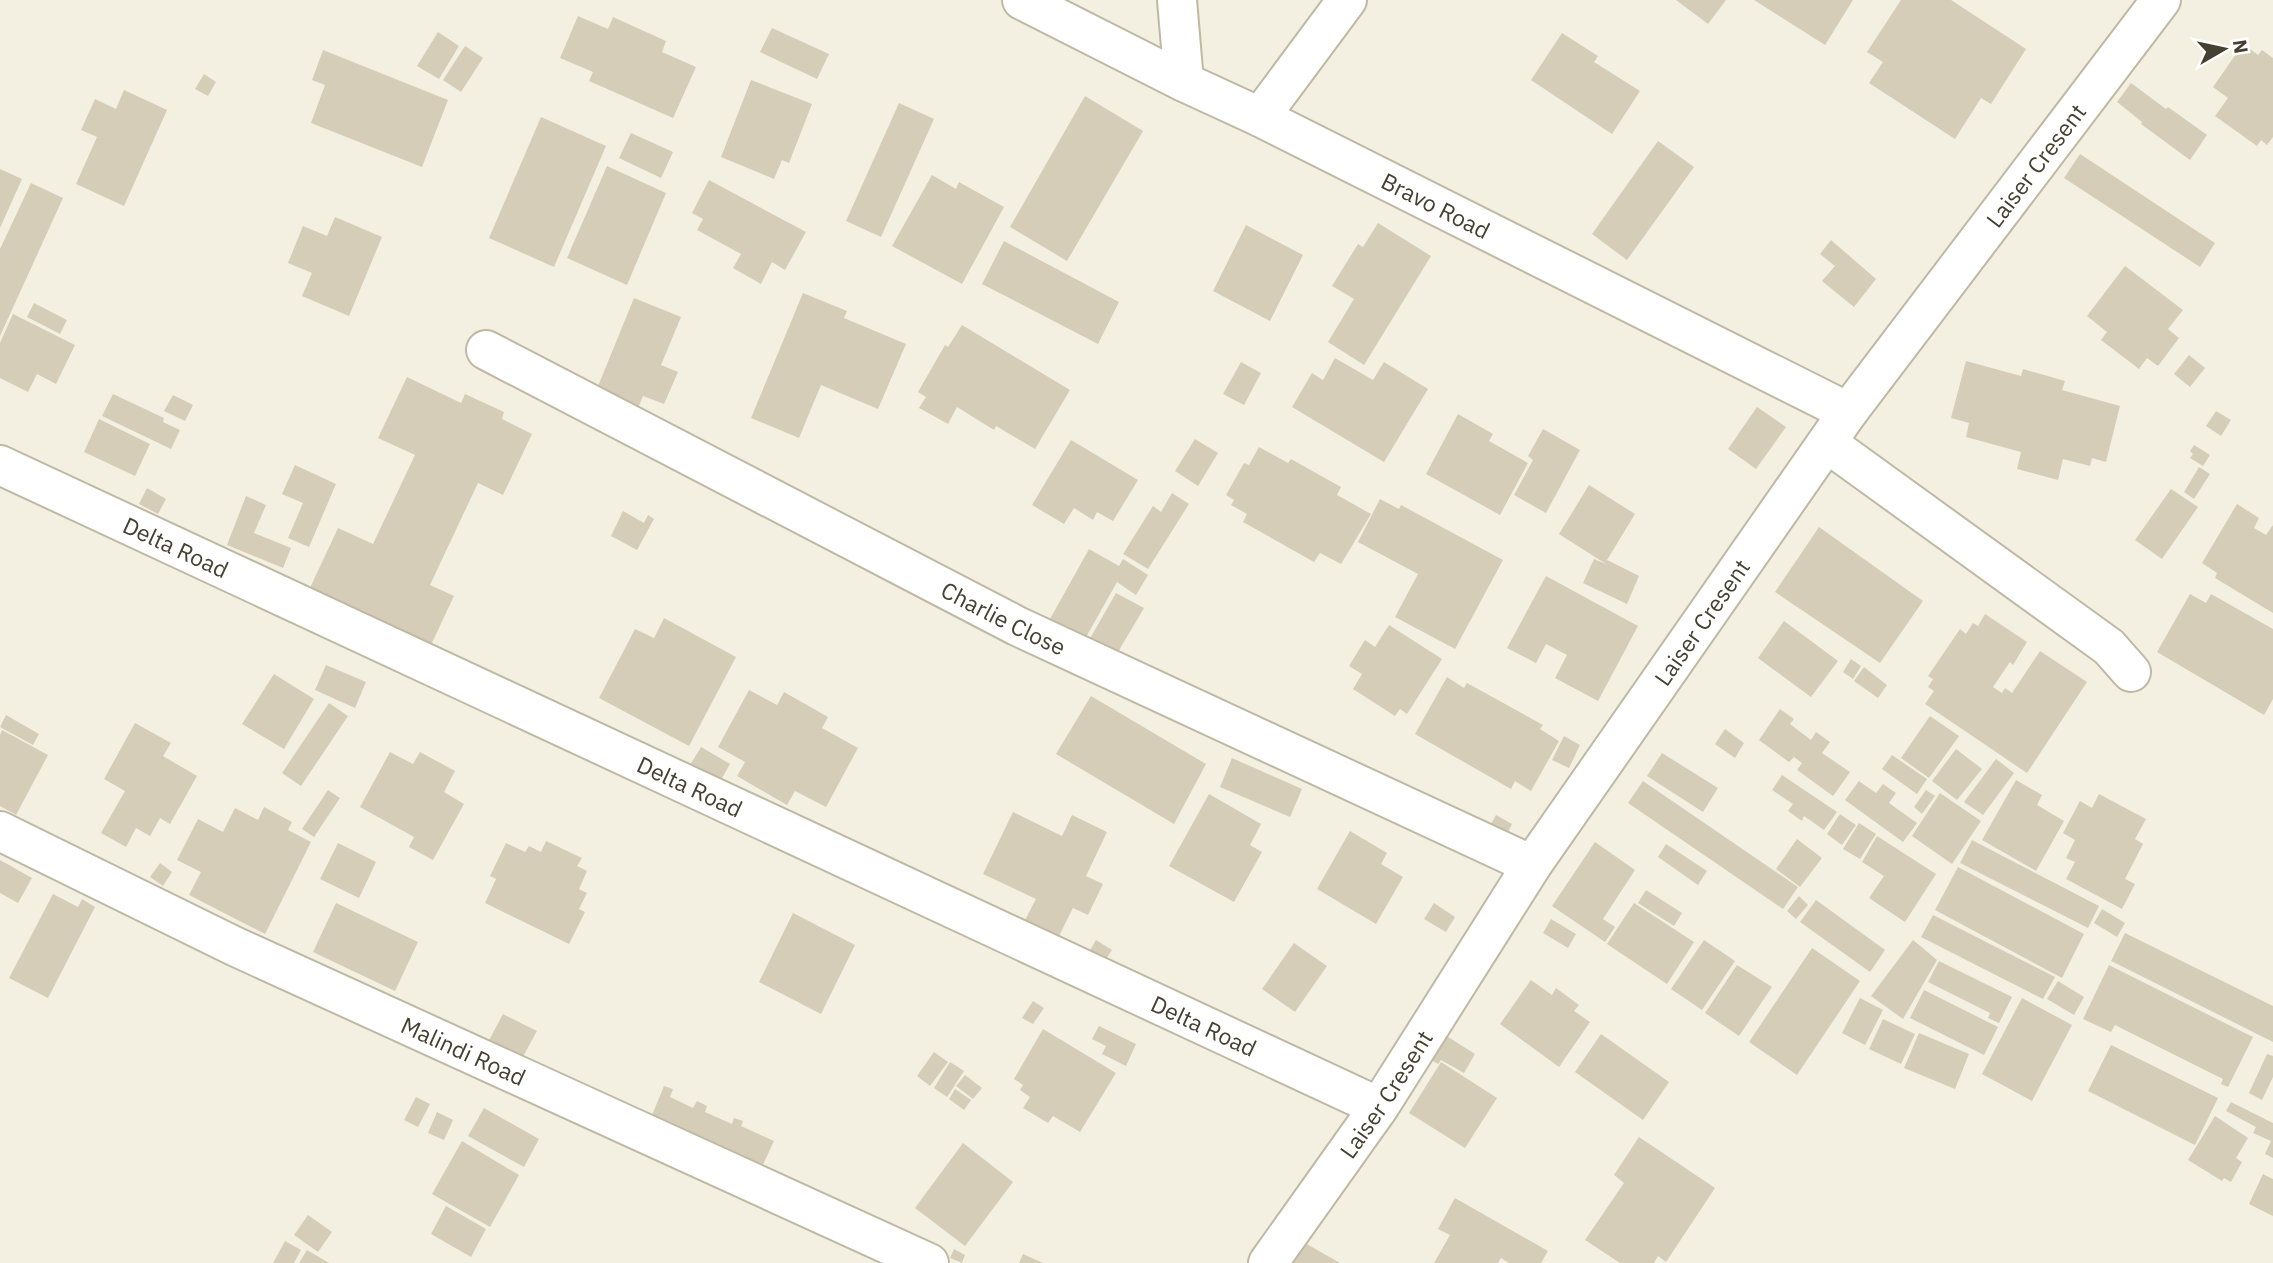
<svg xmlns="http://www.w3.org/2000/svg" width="2273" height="1263" font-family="'IBM Plex Sans',sans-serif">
<rect width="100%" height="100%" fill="#f3f0e2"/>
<!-- building -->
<g fill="#d5cdb7">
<path d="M1676 0H1726L1708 24Z"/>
<path d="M1754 0H1853L1825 45Z"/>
<path d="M1901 0H1951L2026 49 1991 104 1981 98 1955 139 1869 83 1883 62 1867 52Z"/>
<path d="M578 16 608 29 613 17 666 41 662 52 696 67 673 118 589 81 593 72 560 58Z"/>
<path d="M772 28 829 54 817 79 760 52Z"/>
<path d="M438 32 459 46 439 79 417 66Z"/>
<path d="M1562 33 1598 56 1594 62 1640 91 1612 134 1531 80Z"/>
<path d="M2243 44 2258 55 2262 50 2273 58V137L2267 145 2261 140 2257 146 2215 116 2228 98 2213 87Z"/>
<path d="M465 46 483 58 461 92 443 80Z"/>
<path d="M323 50 448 100 422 167 311 123 325 85 312 80Z"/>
<path d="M204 74 216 82 208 96 195 89Z"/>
<path d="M751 80 812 104 789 163 782 160 774 179 721 157Z"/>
<path d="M2131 83 2166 109 2168 107 2207 135 2190 160 2141 124 2142 122 2117 102Z"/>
<path d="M124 90 167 110 124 206 76 184 97 137 81 130 95 99 116 109Z"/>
<path d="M1085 96 1143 131 1067 261 1010 227Z"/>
<path d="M899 103 934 119 881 237 846 221Z"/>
<path d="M541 117 606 146 554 267 489 238Z"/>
<path d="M631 133 673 152 661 178 619 158Z"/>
<path d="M1658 141 1694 167 1627 260 1592 234Z"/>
<path d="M2080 154 2215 243 2200 267 2064 178Z"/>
<path d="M607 166 666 193 627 285 567 258Z"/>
<path d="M0 169 22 179 0 228Z"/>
<path d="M932 175 956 189 959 182 1004 207 962 284 892 246Z"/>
<path d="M709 180 806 232 785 270 772 262 761 284 733 268 741 254 697 230 703 219 692 213Z"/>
<path d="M31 183 63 198 0 336V249Z"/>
<path d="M335 217 382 237 349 316 302 296 312 273 288 263 303 226 327 236Z"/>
<path d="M1378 223 1431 256 1364 365 1328 342 1354 299 1332 286 1358 244 1363 247Z"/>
<path d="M1246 225 1303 255 1270 321 1213 291Z"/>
<path d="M1831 240 1876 279 1854 307 1822 281 1835 266 1820 254Z"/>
<path d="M1004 241 1119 302 1098 344 982 284Z"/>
<path d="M2125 266 2183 310 2168 329 2179 338 2158 366 2147 358 2139 369 2101 340 2107 332 2087 316Z"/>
<path d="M803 293 847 311 844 318 906 344 878 409 821 385 799 438 751 418Z"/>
<path d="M634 298 681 317 661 365 678 372 664 404 643 396 636 413 594 396Z"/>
<path d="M34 303 67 320 60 334 27 317Z"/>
<path d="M13 314 75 345 56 384 37 374 28 392 0 378V343Z"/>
<path d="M962 325 1070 390 1035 449 996 426 994 430 957 407 948 424 919 408 926 397 918 392 945 345 948 347Z"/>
<path d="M2189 355 2205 368 2190 387 2174 374Z"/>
<path d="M1335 358 1373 380 1384 362 1428 389 1384 462 1292 407 1312 373 1323 380Z"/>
<path d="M1966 361 2021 376 2023 369 2065 381 2062 390 2120 406 2106 462 2092 458 2090 466 2063 459 2058 480 2017 469 2021 452 1966 437 1969 423 1951 418Z"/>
<path d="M1241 362 1261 373 1244 405 1223 394Z"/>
<path d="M407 377 461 403 465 394 504 412 502 419 532 434 503 495 478 483 430 585 454 596 430 647 309 590 338 528 373 544 415 455 378 438Z"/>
<path d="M113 394 164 418 163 422 180 430 171 449 102 416Z"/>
<path d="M173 395 193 405 185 421 164 411Z"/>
<path d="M1757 407 1786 427 1756 469 1728 449Z"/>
<path d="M2216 411 2231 420 2221 436 2206 426Z"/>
<path d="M1458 414 1493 434 1489 441 1528 463 1500 515 1426 474Z"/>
<path d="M99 419 150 444 135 476 84 452Z"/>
<path d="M1543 429 1580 450 1546 513 1514 495 1533 460 1528 456Z"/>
<path d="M1195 439 1218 453 1198 486 1175 471Z"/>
<path d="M1071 440 1138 480 1113 521 1097 512 1093 520 1074 508 1064 524 1032 505Z"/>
<path d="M2194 445 2210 455 2203 466 2190 458 2193 454 2190 451Z"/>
<path d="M1259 447 1288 463 1291 459 1341 487 1337 495 1371 514 1341 564 1320 553 1314 562 1243 522 1247 514 1231 505 1234 500 1226 495 1244 463 1249 465Z"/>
<path d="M295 465 336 484 309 547 288 538 303 503 282 494Z"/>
<path d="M2199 467 2210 474 2194 499 2184 492Z"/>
<path d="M1589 485 1635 514 1607 560 1639 576 1627 604 1583 583 1594 559 1606 564 1559 534Z"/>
<path d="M147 488 166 499 158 514 139 504Z"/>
<path d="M2171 489 2198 507 2162 559 2135 540Z"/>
<path d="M1172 493 1189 504 1148 569 1123 554 1153 506 1161 512Z"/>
<path d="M246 496 266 505 254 533 291 548 283 568 227 545Z"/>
<path d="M1380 499 1399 509 1401 505 1503 560 1455 649 1395 617 1418 574 1358 542Z"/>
<path d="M2237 504 2259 518 2254 528 2266 535 2273 525V613L2215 578 2217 573 2202 563Z"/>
<path d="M623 511 644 523 648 515 654 519 637 550 611 536Z"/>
<path d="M1819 527 1923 601 1880 663 1775 592Z"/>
<path d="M1089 549 1119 566 1123 559 1148 575 1136 595 1117 582 1085 639 1050 619Z"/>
<path d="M1546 576 1638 626 1598 701 1555 678 1567 655 1546 644 1536 663 1507 648Z"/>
<path d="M1116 593 1144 608 1115 657 1088 642Z"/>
<path d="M2190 594 2206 603 2211 594 2273 629V699L2264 715 2157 652Z"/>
<path d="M1985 614 2027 642 2013 665 2010 662 1993 687 2002 693 2005 688 2012 693 2040 651 2087 682 2027 773 1925 704 1934 691 1928 687 1933 679 1928 676 1960 629 1966 634 1973 623 1978 626Z"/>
<path d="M664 618 736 657 689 746 599 698 635 629 654 638Z"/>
<path d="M1784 621 1838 661 1811 697 1758 658Z"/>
<path d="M1389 625 1442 659 1407 714 1400 709 1395 716 1353 689 1362 674 1349 666 1365 640 1375 647Z"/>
<path d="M1851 659 1861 666 1853 679 1843 672Z"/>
<path d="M326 665 366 682 355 708 315 690Z"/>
<path d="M1864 667 1887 685 1878 698 1854 681Z"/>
<path d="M274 674 314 699 284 749 242 724Z"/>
<path d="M1447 677 1464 688 1467 683 1543 725 1540 729 1559 741 1531 791 1515 781 1511 789 1415 734Z"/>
<path d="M749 690 777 705 784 692 828 717 822 728 858 748 826 807 795 791 787 805 737 776 745 762 718 747Z"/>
<path d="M1091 696 1206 764 1174 824 1056 754Z"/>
<path d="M329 703 348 716 301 786 282 773Z"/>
<path d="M1780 709 1794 719 1790 724 1811 740 1816 732 1830 742 1822 753 1850 772 1833 796 1797 770 1802 763 1794 757 1789 762 1759 740Z"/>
<path d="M6 715 39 734 33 745 0 727Z"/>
<path d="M1930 716 1959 736 1929 778 1901 758Z"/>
<path d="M135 723 171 743 163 756 197 776 170 824 160 818 150 836 136 828 126 847 101 833 125 791 104 779Z"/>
<path d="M1725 729 1744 743 1735 758 1715 744Z"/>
<path d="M2 730 48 755 16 815 0 806V735Z"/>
<path d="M1564 736 1580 745 1569 768 1552 760Z"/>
<path d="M701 747 730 764 717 787 687 770Z"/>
<path d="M1956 749 1982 769 1957 800 1932 781Z"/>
<path d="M390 752 413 764 420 752 455 771 444 792 464 804 433 860 409 847 414 837 360 807Z"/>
<path d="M1662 753 1718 788 1703 812 1647 776Z"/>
<path d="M1892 755 1927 779 1917 794 1882 769Z"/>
<path d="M1232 758 1302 789 1290 817 1220 787Z"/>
<path d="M1996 759 2014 773 1983 815 1964 802Z"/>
<path d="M1782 775 1837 812 1824 830 1804 816 1802 821 1788 811 1793 804 1772 790Z"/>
<path d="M2016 780 2042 795 2037 805 2064 821 2036 871 1982 840Z"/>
<path d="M1643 781 1798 887 1783 909 1628 803Z"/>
<path d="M1859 781 1876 793 1883 784 1896 793 1889 803 1917 823 1903 842 1845 800Z"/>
<path d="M328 790 340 798 314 837 302 829Z"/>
<path d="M1926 790 1935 796 1922 814 1914 807Z"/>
<path d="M1940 793 1981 821 1952 864 1912 836Z"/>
<path d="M1209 794 1261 824 1250 845 1262 852 1234 902 1169 866Z"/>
<path d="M2099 794 2146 819 2135 839 2143 844 2125 879 2135 884 2122 909 2066 879 2075 862 2066 858 2075 840 2063 833 2080 801 2092 808Z"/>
<path d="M264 807 292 822 288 830 311 842 265 934 189 895 201 872 177 860 198 819 223 832 235 808 258 820Z"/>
<path d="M1013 812 1062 836 1072 815 1107 832 1086 876 1103 884 1088 915 1073 908 1059 936 1025 920 1036 899 983 874Z"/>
<path d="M1840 814 1856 825 1842 845 1827 834Z"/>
<path d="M1496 815 1512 824 1505 838 1488 829Z"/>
<path d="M1859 823 1876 834 1860 859 1843 849Z"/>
<path d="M1350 831 1387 853 1381 864 1403 877 1376 924 1317 889Z"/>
<path d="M1877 836 1936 874 1905 922 1869 898 1884 876 1862 862Z"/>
<path d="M1797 839 1822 858 1800 887 1776 869Z"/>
<path d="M1972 840 2099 906 2088 928 1960 863Z"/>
<path d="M546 841 582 858 577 866 587 871 579 889 587 893 579 909 585 912 569 944 485 903 496 879 490 876 506 843 525 852 529 846 541 852Z"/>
<path d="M1595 842 1635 870 1603 919 1615 927 1605 942 1552 906Z"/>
<path d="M338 843 376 862 359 898 320 879Z"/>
<path d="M1666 844 1707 871 1698 885 1658 857Z"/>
<path d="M0 860 32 878 18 903 0 893Z"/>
<path d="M160 863 172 872 163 886 150 877Z"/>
<path d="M1958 867 2084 934 2062 978 1935 910Z"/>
<path d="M1646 890 1682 913 1674 926 1638 903Z"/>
<path d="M53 894 78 907 82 899 95 907 48 998 9 978Z"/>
<path d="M1799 896 1808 905 1796 919 1787 911Z"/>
<path d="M1816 900 1885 950 1870 972 1800 922Z"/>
<path d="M336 903 418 942 395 991 313 952Z"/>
<path d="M1434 903 1455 917 1446 932 1424 919Z"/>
<path d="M1634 903 1694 942 1667 984 1607 944Z"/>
<path d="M2102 909 2125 923 2117 937 2094 923Z"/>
<path d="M793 913 855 945 821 1014 759 982Z"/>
<path d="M1933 915 2055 977 2043 999 1921 937Z"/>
<path d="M1551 919 1576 934 1568 948 1543 933Z"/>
<path d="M2125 933 2273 1006V1042L2111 961Z"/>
<path d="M1096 940 1112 950 1102 965 1087 955Z"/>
<path d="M1704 940 1735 961 1702 1010 1671 989Z"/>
<path d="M1913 940 1937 960 1903 1019 1871 996Z"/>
<path d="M1294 943 1327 966 1295 1012 1262 989Z"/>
<path d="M1812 948 1860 981 1797 1075 1749 1042Z"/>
<path d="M1939 961 2012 997 1999 1023 1988 1018 1990 1013 1928 982Z"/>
<path d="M1737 965 1772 987 1739 1036 1705 1013Z"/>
<path d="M2109 965 2253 1037 2228 1087 2221 1084 2223 1079 2115 1025 2111 1032 2083 1019Z"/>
<path d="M1531 980 1552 995 1556 988 1579 1005 1574 1011 1590 1022 1559 1067 1500 1024Z"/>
<path d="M2058 981 2084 997 2074 1015 2047 999Z"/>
<path d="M1924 990 1998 1027 1984 1055 1910 1018Z"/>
<path d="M1860 998 1883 1010 1865 1045 1842 1033Z"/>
<path d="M2022 998 2072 1025 2032 1101 1982 1074Z"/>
<path d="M1033 1001 1044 1008 1033 1024 1022 1018Z"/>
<path d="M503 1014 537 1031 520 1062 487 1044Z"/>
<path d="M1883 1019 1915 1034 1901 1064 1869 1049Z"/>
<path d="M1099 1026 1136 1044 1126 1066 1102 1054 1106 1046 1092 1039Z"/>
<path d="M1043 1029 1116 1073 1080 1132 1053 1116 1048 1123 1023 1108 1030 1097 1020 1090 1023 1085 1014 1079Z"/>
<path d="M1919 1033 1969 1054 1955 1089 1904 1068Z"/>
<path d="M1601 1034 1669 1082 1643 1120 1575 1072Z"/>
<path d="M1445 1035 1475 1054 1464 1073 1441 1060 1438 1064 1431 1060Z"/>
<path d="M2111 1045 2218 1098 2195 1145 2088 1091Z"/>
<path d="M934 1052 948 1062 930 1086 917 1076Z"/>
<path d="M2267 1054 2273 1056V1077L2262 1100 2249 1093Z"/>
<path d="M950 1062 964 1071 947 1097 934 1088Z"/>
<path d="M1441 1062 1497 1098 1465 1148 1409 1113Z"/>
<path d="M965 1075 982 1088 973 1099 956 1086Z"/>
<path d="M664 1086 673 1089 670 1097 693 1108 697 1101 707 1106 705 1112 732 1124 734 1118 743 1121 741 1126 774 1141 761 1169 650 1120Z"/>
<path d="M955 1089 971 1100 964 1110 949 1099Z"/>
<path d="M416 1097 430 1104 418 1127 404 1120Z"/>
<path d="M2231 1102 2273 1123V1158L2265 1154 2271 1141 2253 1133 2256 1127 2226 1111Z"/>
<path d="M484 1108 539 1139 524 1167 468 1136Z"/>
<path d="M437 1112 453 1120 444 1140 428 1133Z"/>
<path d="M2215 1116 2248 1138 2236 1158 2242 1162 2231 1182 2224 1178 2222 1181 2188 1160Z"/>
<path d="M1639 1137 1715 1188 1666 1262 1658 1256 1654 1263H1620L1585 1240 1624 1183 1614 1175Z"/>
<path d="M462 1141 519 1175 490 1227 432 1194Z"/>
<path d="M963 1143 1013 1182 965 1246 915 1208Z"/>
<path d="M2263 1174 2273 1179V1216L2249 1204Z"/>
<path d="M1455 1198 1548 1251 1541 1263H1509L1501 1258 1498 1263H1434L1450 1235 1438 1229Z"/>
<path d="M446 1206 486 1229 471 1257 431 1234Z"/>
<path d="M308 1215 332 1232 318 1252 294 1235Z"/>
<path d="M1298 1239 1340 1263H1284Z"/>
<path d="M285 1241 301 1250 294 1263H273Z"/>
<path d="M954 1249 965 1255 962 1263 950 1258Z"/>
<path d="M307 1250 329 1263H299Z"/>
<path d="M1023 1254 1043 1263H1019Z"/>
</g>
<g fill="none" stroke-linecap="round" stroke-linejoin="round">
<!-- street casing -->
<g stroke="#bfb9a4" stroke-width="42">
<g id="street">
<path id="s1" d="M1022 0 1184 82 1260 117 1848 412"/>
<path d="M1177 0 1184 82"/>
<path d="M1260 117 1347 0"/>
<path id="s2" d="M486 350 1017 626 1532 865"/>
<path d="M1827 443 2109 647 2131 672"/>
<path id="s3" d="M0 465 1379 1107"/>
<path id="s4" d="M0 831 234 946 929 1263"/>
<path id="s5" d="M1268 1263 1379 1107 1532 865 1848 412 2161 0"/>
</g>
</g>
<!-- street -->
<use href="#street" stroke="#fff" stroke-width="38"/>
</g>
<g text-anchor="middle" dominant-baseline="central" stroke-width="5" stroke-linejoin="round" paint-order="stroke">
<!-- street labels -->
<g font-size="23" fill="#454032" stroke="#fff">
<text stroke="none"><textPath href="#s5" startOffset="1340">Laiser Cresent</textPath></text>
<text stroke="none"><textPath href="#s1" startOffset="462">Bravo Road</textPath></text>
<text stroke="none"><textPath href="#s3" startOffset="194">Delta Road</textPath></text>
<text stroke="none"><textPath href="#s2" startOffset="583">Charlie Close</textPath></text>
<text stroke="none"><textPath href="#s5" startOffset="774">Laiser Cresent</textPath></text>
<text stroke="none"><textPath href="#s3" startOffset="761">Delta Road</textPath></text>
<text stroke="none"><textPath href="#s3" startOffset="1328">Delta Road</textPath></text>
<text stroke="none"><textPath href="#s4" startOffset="513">Malindi Road</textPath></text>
<text stroke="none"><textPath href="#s5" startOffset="206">Laiser Cresent</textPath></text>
</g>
</g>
<!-- north arrow -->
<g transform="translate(2224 49) rotate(81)" stroke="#ffffff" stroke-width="5" paint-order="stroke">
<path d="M0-5L12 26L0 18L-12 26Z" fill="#454032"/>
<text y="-10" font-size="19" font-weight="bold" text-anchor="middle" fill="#454032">N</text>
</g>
</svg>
